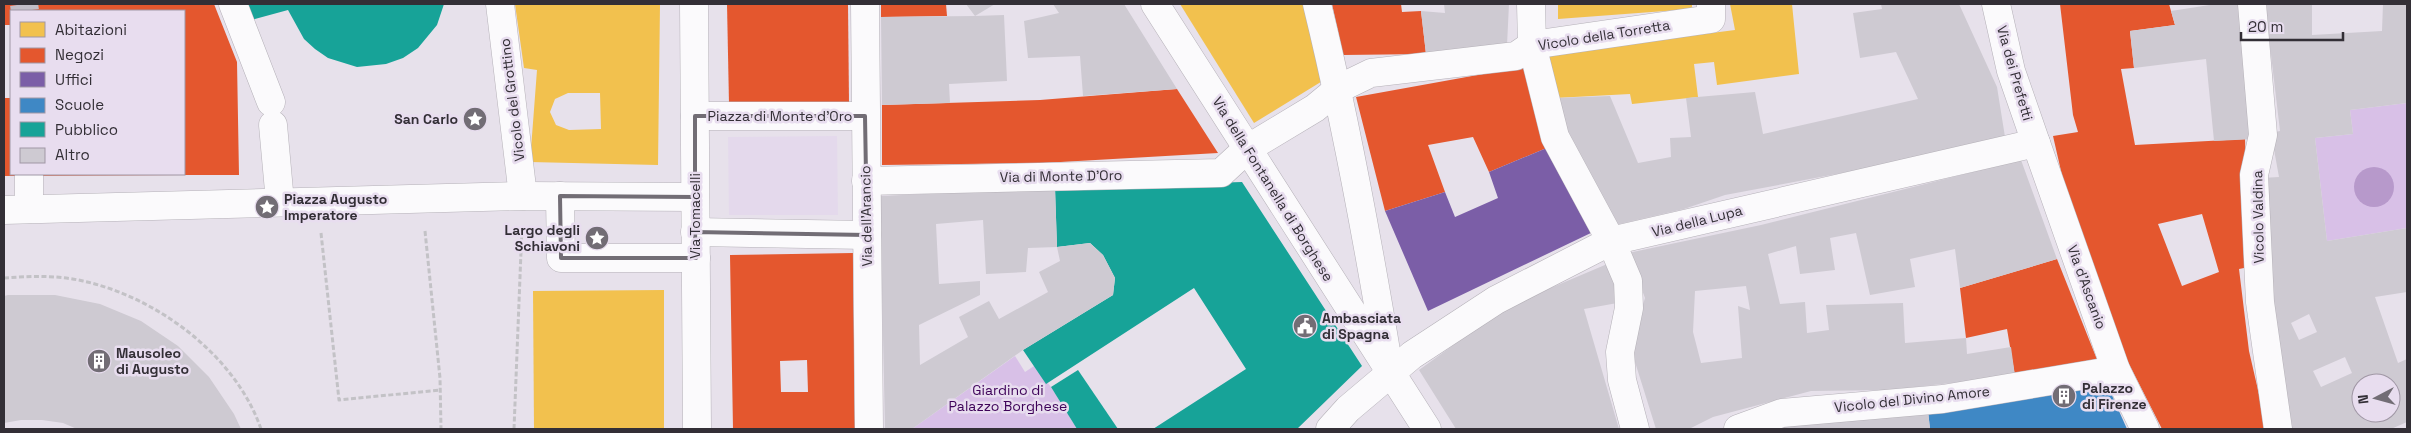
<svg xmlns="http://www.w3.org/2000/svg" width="2411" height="433" font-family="'Space Grotesk',sans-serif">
<rect width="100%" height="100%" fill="#e7e1eb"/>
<!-- built -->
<path fill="#e4d9ec" d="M837 136 838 215H729L728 137Z"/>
<!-- green -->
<g fill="#d8c0e7">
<path d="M2407 103V228L2327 241 2315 138 2353 134 2350 110Z"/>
<path d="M1015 356 1025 372 1034 366 1051 387 1077 429H912Z"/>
</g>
<!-- water -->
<circle fill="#b799cb" cx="2374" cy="187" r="20"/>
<!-- homes -->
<g fill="#f2c14e" fill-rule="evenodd">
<path d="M515 4H660L658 165 530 162 537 70 524 68ZM568 93H600L601 129 569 130 556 125 550 112 555 99Z"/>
<path d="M1180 4H1303L1324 80 1254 123Z"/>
<path d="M1558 4H1692V9L1558 19Z"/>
<path d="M1730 4H1792L1799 74 1717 85 1714 62 1694 64 1698 97 1632 104 1630 94 1555 98 1549 54 1735 30Z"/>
<path d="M664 290V429H534L533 291Z"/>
</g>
<!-- shops -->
<g fill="#e4572e" fill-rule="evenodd">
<path d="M4 4H214L237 62 239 175H184V11H11V25H4Z"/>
<path d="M727 4H848L849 103 729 104Z"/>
<path d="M881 4H946L947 16 881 17Z"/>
<path d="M1332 4H1401L1402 12 1421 11 1426 54 1343 55Z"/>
<path d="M2060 4H2169L2175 25 2130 31 2134 68 2121 69 2135 145 2245 139 2249 267 2239 269 2249 351 2267 429H2162L2128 362 2069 206 2053 136 2078 132 2073 115ZM2202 214 2219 272 2182 286 2158 224Z"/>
<path d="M1527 66 1549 147 1489 172 1473 137 1428 145 1445 192 1385 211 1356 97Z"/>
<path d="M1177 89 1218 153 1043 163 882 165V105L1040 100Z"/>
<path d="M4 98H11V174H182V175L4 176Z"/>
<path d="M853 253 855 429H733L730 255ZM807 360 808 392H781L780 361Z"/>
<path d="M2057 259 2098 362 2015 376 2007 329 1966 338 1960 288Z"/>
</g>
<!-- offices -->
<path fill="#7b5ea7" d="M1549 147 1595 231 1428 311 1385 211 1445 192 1455 217 1498 198 1489 172Z"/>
<!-- schools -->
<path fill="#3f88c5" d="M2106 382 2127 429H1930L1928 411Z"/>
<!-- public -->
<g fill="#17a398">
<path d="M244 4H444L437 25 418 48 403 58 386 64 357 67 328 58 315 49 304 39 288 10 248 21Z"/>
<path d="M1242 182 1362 366 1297 429H1153L1246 369 1194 288 1046 384 1023 350 1113 295 1115 278 1103 255 1090 243 1057 247 1055 188Z"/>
<path d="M1078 370 1118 429H1077L1051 387Z"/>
</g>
<!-- building -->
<g fill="#cecad2" fill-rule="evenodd">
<path d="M966 4H995L975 16 1004 15 1007 81 949 84 950 103 882 105 881 17 975 16Z"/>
<path d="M1053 4H1124L1177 89 1083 96 1080 56 1028 58 1024 21 1059 13Z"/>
<path d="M1444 4H1509L1507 45 1426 54 1421 11 1445 13Z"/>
<path d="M1881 4H1959L1997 87 2005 137 1916 159 1725 195 1684 209 1615 225 1562 136 1555 98 1610 96 1638 163 1671 157 1670 138 1691 137 1686 98 1755 92 1763 134 1918 99 1896 52 1860 58 1853 13 1882 9Z"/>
<path d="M2216 4H2241L2256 139 2214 141 2206 59 2134 68 2130 31 2175 25 2171 11Z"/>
<path d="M2265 4H2312V35L2382 31 2383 4H2407V103L2350 110 2353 134 2315 138 2327 241 2407 228V292L2375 297 2398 363 2407 359V422L2391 429H2287L2269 301 2262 178 2279 177 2271 133 2280 131ZM2309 314 2317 332 2299 340 2291 323ZM2345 357 2352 373 2321 387 2313 371ZM2361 383H2391V413H2361Z"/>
<path d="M2021 160 2057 259 1960 288 1955 249 1910 259 1915 287 1870 295 1856 233 1830 238 1835 270 1800 274 1796 246 1768 254 1780 304 1805 302 1807 333 1829 330 1826 305 1903 303 1905 343 1966 338 1967 354 2011 347 2015 376 1888 390 1811 391 1713 417 1689 429H1656L1630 346 1645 298 1628 253 1761 225ZM1746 286 1750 310 1738 306 1742 358 1701 363 1693 332 1695 291Z"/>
<path d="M1055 188 1057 247 1090 243 1103 255 1115 278 1113 295 1023 350 912 429H885L880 196ZM983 220 986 274 1026 272 1028 248 1057 247 1060 261 1039 272 1048 292 999 319 989 301 959 317 968 337 920 365 919 325 980 295V281L939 284 936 224Z"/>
<path d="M1612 262 1623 302 1584 309 1619 429H1456L1419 370 1506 307Z"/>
<path d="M8 295H55L100 304 141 321 178 346 209 377 234 414 241 429H77L63 423 42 420H21L4 423V296Z"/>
<path d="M1928 411 1930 429H1770L1778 426Z"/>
</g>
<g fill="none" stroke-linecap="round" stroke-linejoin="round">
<!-- street-tunnel -->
<path stroke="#c3bdc7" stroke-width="28" stroke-dasharray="28 14" stroke-linecap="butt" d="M24 4 25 11"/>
<!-- street casing -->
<g stroke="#b5b1b8" stroke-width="29">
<g id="street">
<path d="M233 4 271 102"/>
<path d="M500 4 523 196"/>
<path d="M694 4 697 429"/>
<path d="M865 4 869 429"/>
<path d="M1155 4 1427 429"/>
<path d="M1317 4C1346 122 1368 242 1388 363"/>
<path d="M1531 4 1532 45 1555 137 1611 241 1628 281 1629 308 1620 352 1622 380 1635 429"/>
<path d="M1996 4 2011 71 2036 143 2116 370 2145 429"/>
<path d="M2252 4 2263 135 2254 175 2260 302 2278 429"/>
<path d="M695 116H865"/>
<path d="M273 125 280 202"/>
<path d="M29 176V209"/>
<path d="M866 181 1221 173 1247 149 1315 108 1338 89 1371 73 1516 56 1532 45 1711 19V4"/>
<path d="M560 196 561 258H696"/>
<path d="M4 210 523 196 695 197"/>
<path d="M695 232 867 235"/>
<path d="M1330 429 1348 409 1412 355 1496 300 1611 241 2036 143"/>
<path d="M1738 429 1782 413 1943 399 2116 370"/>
</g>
</g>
<!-- path -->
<g stroke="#c3c2c6" stroke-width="3" stroke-dasharray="5 2.5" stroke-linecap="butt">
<path d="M425 231 440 378 441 429"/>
<path d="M321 233 339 400 440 390"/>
<path d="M4 278C30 276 57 275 83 281 157 297 236 356 261 429"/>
<path d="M514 429 522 226"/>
</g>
<!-- street -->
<use href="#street" stroke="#fbfafc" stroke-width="28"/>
</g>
<!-- marked area -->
<path fill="none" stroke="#726d75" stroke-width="4" stroke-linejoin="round" d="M695 116H865L867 235 695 232 696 258H561L560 196 695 197Z"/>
<!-- icons -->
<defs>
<g id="sight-disc" transform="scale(1.25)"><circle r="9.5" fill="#726d75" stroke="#e8ddef"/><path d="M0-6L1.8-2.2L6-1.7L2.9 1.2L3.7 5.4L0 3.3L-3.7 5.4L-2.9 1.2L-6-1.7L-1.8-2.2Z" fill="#fff"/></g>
<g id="civic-disc" transform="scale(1.25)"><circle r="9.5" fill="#726d75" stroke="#e8ddef"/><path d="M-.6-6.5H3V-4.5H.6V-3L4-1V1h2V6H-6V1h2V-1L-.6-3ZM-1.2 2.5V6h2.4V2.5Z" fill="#fff"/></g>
<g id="building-disc" transform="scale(1.25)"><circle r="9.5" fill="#726d75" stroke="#e8ddef"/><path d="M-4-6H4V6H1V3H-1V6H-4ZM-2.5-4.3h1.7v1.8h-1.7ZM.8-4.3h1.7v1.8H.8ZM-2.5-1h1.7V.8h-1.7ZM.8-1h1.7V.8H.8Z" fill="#fff"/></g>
</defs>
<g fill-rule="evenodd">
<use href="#sight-disc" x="475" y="119"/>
<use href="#sight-disc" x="267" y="207"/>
<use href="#sight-disc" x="597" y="238"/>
<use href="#civic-disc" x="1305" y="326"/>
<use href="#building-disc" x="99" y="361"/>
<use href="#building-disc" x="2064" y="396"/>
</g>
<g text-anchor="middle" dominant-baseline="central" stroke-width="5" stroke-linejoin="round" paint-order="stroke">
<!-- street labels -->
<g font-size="14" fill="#332f36" stroke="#e8ddef">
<text transform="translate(1604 35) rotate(-9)">Vicolo della Torretta</text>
<text transform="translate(2015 73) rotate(74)">Via dei Prefetti</text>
<text transform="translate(512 100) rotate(-97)">Vicolo del Grottino</text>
<text x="780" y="116">Piazza di Monte d'Oro</text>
<text transform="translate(1061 176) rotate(-1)">Via di Monte D'Oro</text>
<text transform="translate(1273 189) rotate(58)">Via della Fontanella di Borghese</text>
<text transform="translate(695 216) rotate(-90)">Via Tomacelli</text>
<text transform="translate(866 216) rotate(-91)">Via dell'Arancio</text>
<text transform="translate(2258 217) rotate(-91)">Vicolo Valdina</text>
<text transform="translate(1697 221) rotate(-14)">Via della Lupa</text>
<text transform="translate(2087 287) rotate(70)">Via d'Ascanio</text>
<text transform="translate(1912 399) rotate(-6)">Vicolo del Divino Amore</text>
</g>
<!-- poi labels -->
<g font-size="14" font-weight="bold" fill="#332f36" stroke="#e8ddef" text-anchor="start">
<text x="458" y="119" text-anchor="end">San Carlo</text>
<text x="284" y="199">Piazza Augusto<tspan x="284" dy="16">Imperatore</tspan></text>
<text x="580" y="230" text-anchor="end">Largo degli<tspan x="580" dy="16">Schiavoni</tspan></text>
<text x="1322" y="318">Ambasciata<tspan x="1322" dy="16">di Spagna</tspan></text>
<text x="116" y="353">Mausoleo<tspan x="116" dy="16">di Augusto</tspan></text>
<text x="2082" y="388">Palazzo<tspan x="2082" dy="16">di Firenze</tspan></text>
</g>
<!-- park labels -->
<g font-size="14" fill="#3e0359" stroke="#e8ddef">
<text x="1008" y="390">Giardino di<tspan x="1008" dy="16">Palazzo Borghese</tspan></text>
</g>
</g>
<!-- border -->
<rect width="2411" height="433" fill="none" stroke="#332f36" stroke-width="10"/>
<!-- legend -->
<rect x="10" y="10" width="175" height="165" fill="#e8ddef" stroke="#a097a5"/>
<rect x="20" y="22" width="25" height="15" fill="#f2c14e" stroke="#a097a5"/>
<text x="55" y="35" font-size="15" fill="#332f36">Abitazioni</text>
<rect x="20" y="48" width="25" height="15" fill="#e4572e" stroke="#a097a5"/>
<text x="55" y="60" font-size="15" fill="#332f36">Negozi</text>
<rect x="20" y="72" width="25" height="15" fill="#7b5ea7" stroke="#a097a5"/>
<text x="55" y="85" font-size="15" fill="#332f36">Uffici</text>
<rect x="20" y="98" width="25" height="15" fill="#3f88c5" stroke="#a097a5"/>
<text x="55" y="110" font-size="15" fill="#332f36">Scuole</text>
<rect x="20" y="122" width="25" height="15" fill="#17a398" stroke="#a097a5"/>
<text x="55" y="135" font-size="15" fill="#332f36">Pubblico</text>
<rect x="20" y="148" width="25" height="15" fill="#cecad2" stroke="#a097a5"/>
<text x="55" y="160" font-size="15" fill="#332f36">Altro</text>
<!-- north arrow -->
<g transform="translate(2376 398) rotate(264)"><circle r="24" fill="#e8ddef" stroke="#a097a5"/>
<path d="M0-4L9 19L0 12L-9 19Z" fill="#726d75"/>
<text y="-8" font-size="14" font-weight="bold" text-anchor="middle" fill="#332f36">N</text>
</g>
<!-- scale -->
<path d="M2241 32v8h102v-8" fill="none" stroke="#332f36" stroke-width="2.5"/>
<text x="2248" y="32" font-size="15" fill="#332f36" stroke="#e8ddef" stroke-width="4" paint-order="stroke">20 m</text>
</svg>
